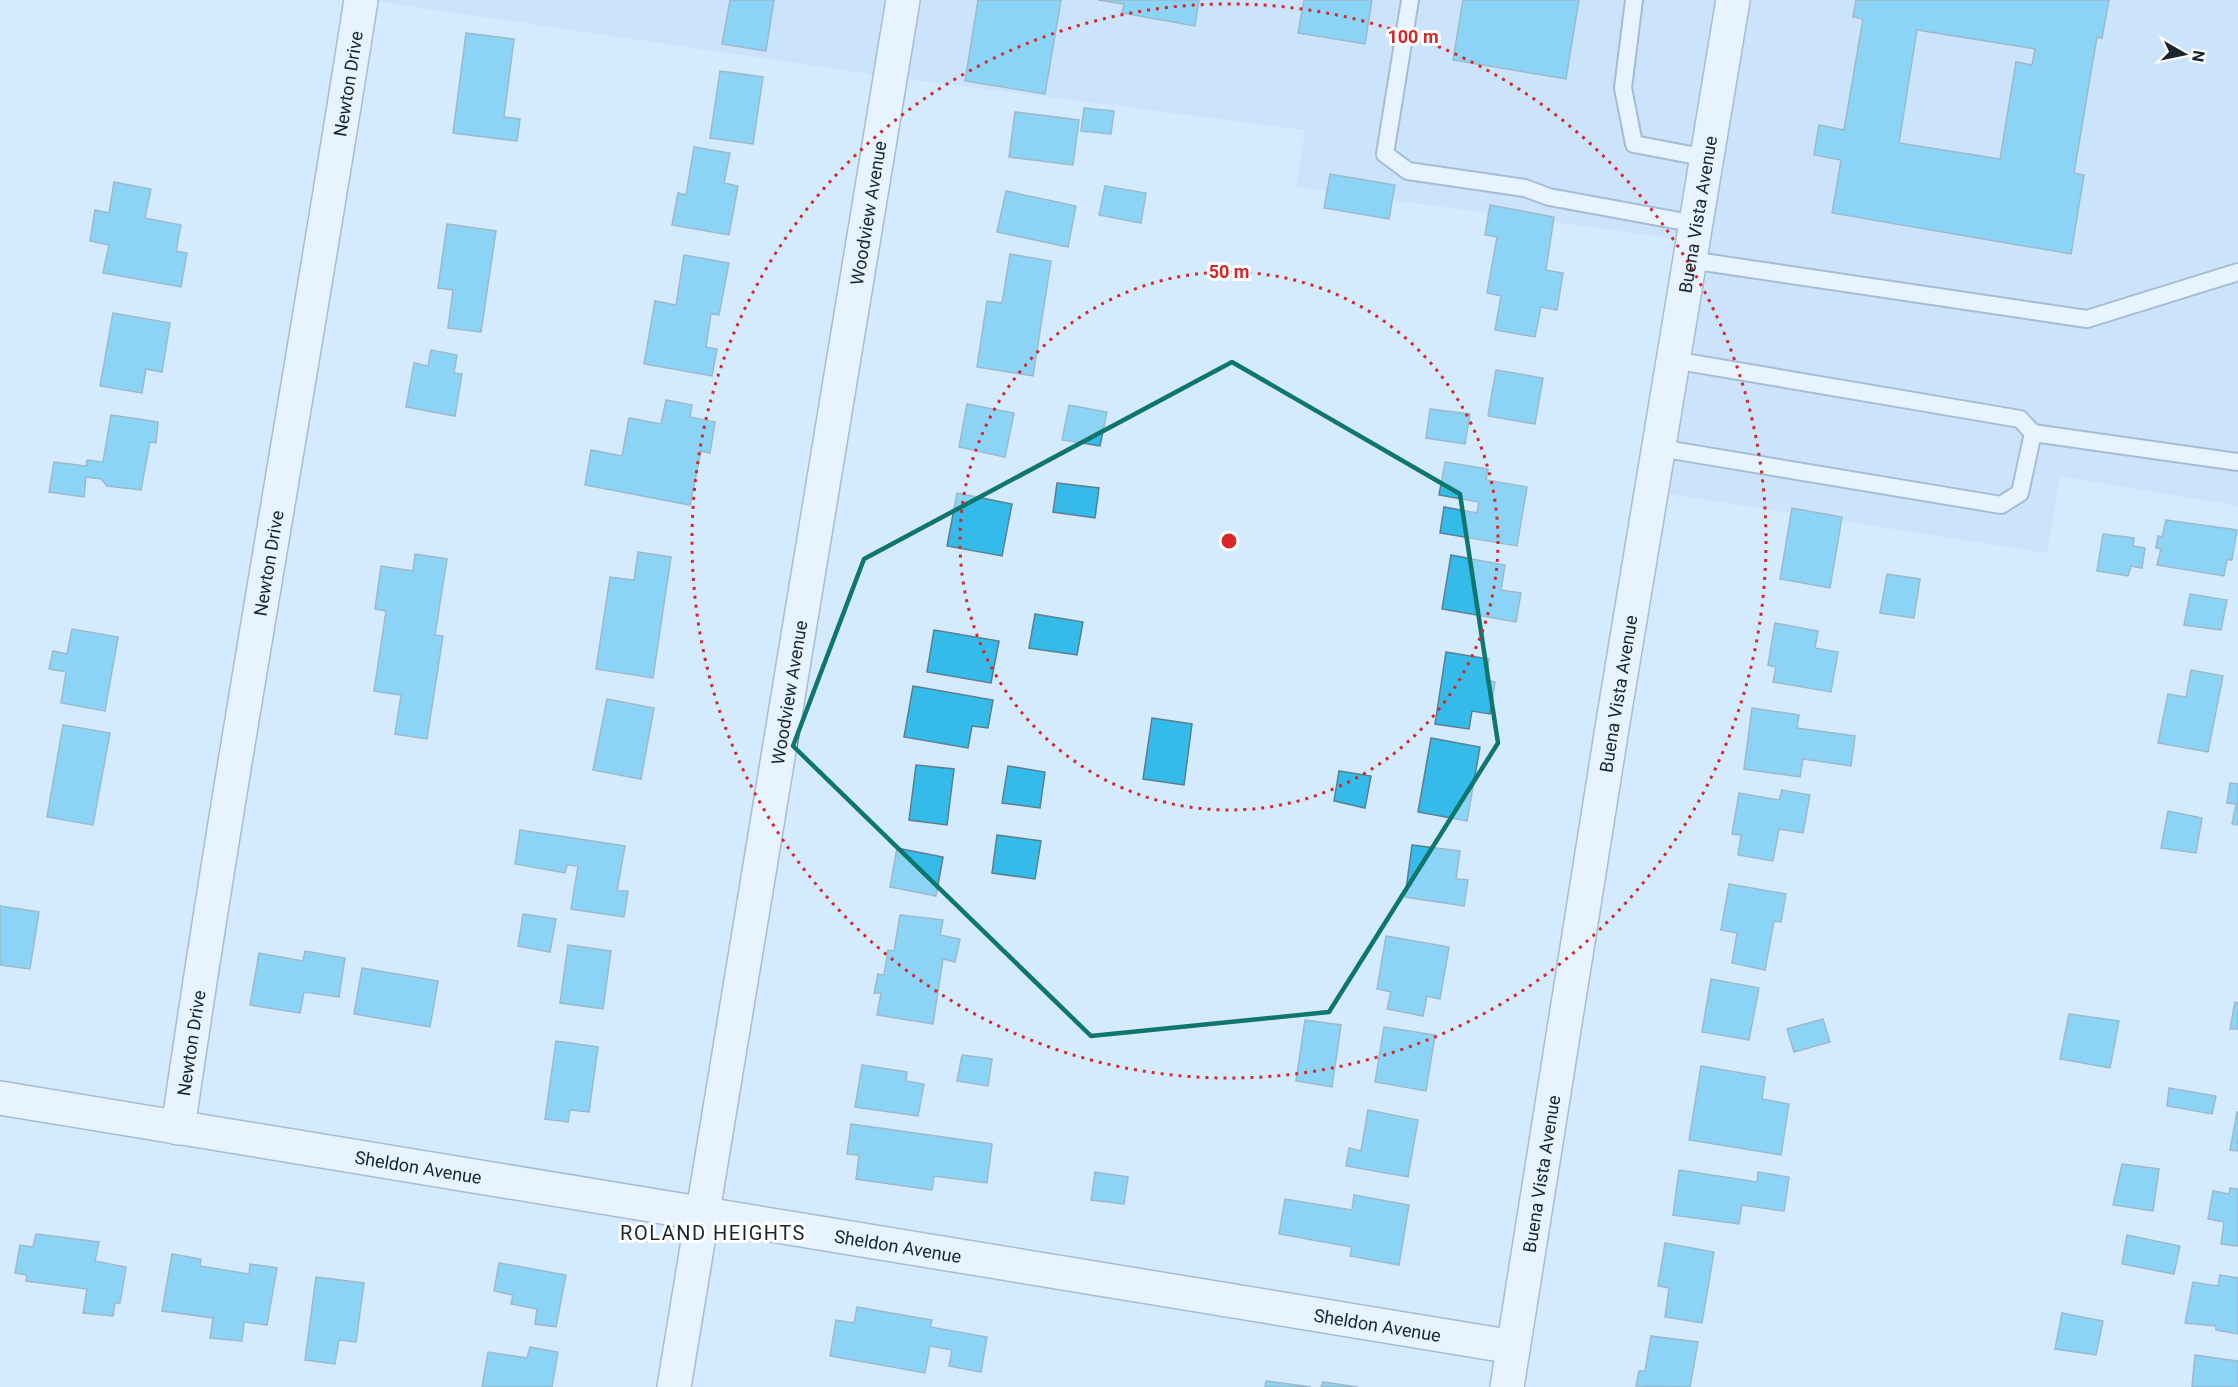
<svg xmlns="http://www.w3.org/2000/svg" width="2238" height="1387" font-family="Roboto,sans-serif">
<rect width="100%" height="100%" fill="#d3eaff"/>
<!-- built -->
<path fill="#c3ddf6" d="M367 0H2238V506L2060 476 2047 553 1651 491 1692 241 1296 187 1305 130 891 77Z"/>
<!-- building -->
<g fill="#34bbea" stroke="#5b7f8e" stroke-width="1.5" fill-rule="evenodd">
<path d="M730 0H774L766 51 722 44Z"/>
<path d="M978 0H1061L1045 94 965 81Z"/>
<path d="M1098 0H1199L1195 26 1122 13 1124 4Z"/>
<path d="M1304 0H1372L1365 44 1298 33Z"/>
<path d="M1463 0H1579L1566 79 1453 60Z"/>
<path d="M1856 0H2109L2102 38 2097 37 2074 173 2084 175 2071 254 1832 213 1841 160 1814 155 1819 125 1844 130 1863 19 1853 17ZM1917 30 2035 49 2032 65 2016 62 2000 159 1899 143Z"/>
<path d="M466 33 514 39 504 117 520 119 517 141 453 133Z"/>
<path d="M720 71 763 77 753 144 710 138Z"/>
<path d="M1084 108 1114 111 1111 134 1081 131Z"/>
<path d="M1015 112 1079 120 1073 165 1009 157Z"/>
<path d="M694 147 730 153 724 183 738 186 729 235 672 225 678 193 686 195Z"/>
<path d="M1330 174 1395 185 1389 219 1324 208Z"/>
<path d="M114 182 151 189 145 218 181 225 176 251 187 253 181 287 103 273 109 245 90 241 95 210 109 213Z"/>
<path d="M1105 186 1146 193 1141 223 1099 215Z"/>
<path d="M1006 191 1076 206 1068 247 997 232Z"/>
<path d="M1490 205 1554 217 1546 270 1563 273 1557 310 1541 307 1535 337 1495 330 1501 296 1487 293 1497 237 1485 235Z"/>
<path d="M447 224 496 231 481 332 448 328 453 290 438 288Z"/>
<path d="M1010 254 1051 261 1033 376 977 367 987 301 1002 303Z"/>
<path d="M684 255 729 263 719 315 711 314 706 347 717 349 712 376 644 364 655 301 676 305Z"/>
<path d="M113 313 170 323 162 372 146 369 142 393 100 386Z"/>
<path d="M431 350 457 355 454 373 462 374 455 416 406 407 414 363 428 366Z"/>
<path d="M1496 370 1543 378 1535 424 1488 416Z"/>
<path d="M666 400 692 405 690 417 715 422 710 453 701 451 690 505 585 485 591 450 622 456 629 418 661 424Z"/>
<path d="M967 404 1014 413 1005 457 959 447Z"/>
<path d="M1069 405 1107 412 1100 446 1062 440Z"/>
<path d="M1430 409 1470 414 1465 444 1426 438Z"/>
<path d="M111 415 158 422 156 443 150 442 141 490 107 486 101 479 86 477 84 497 49 492 54 462 86 466 87 460 103 462Z"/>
<path d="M1445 462 1488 469 1486 480 1527 487 1517 546 1440 533 1444 507 1477 513 1479 502 1439 495Z"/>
<path d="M1057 483 1099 488 1095 518 1053 512Z"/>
<path d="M957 493 1012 504 1002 556 947 546Z"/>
<path d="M1792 508 1842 517 1830 588 1780 579Z"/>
<path d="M2166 520 2237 530 2232 560H2227L2224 576 2157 565 2161 549 2156 548 2158 536 2162 537Z"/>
<path d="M2103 534 2134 538 2133 546 2145 548 2142 568 2131 566 2128 576 2097 571Z"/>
<path d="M638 552 671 557 653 678 596 669 610 577 634 580Z"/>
<path d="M415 554 447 559 435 635 443 636 427 739 395 734 401 695 374 691 386 611 375 609 381 566 413 571Z"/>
<path d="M1451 555 1505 565 1501 590 1521 593 1516 622 1442 609Z"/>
<path d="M1887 574 1920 579 1914 618 1880 613Z"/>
<path d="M2190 594 2227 600 2221 630 2184 625Z"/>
<path d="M1035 614 1083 622 1077 655 1029 648Z"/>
<path d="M1775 623 1818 631 1815 648 1838 652 1831 692 1773 682 1776 667 1768 665Z"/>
<path d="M72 629 118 637 105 711 61 703 66 672 49 669 53 651 67 654Z"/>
<path d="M934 630 999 641 991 683 927 672Z"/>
<path d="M1446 652 1489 659 1486 680 1495 682 1490 714 1472 711 1469 729 1435 724Z"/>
<path d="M2191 670 2223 676 2208 752 2158 743 2168 694 2186 697Z"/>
<path d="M913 686 993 700 988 728 972 726 968 748 904 737Z"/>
<path d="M607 699 654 708 641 779 593 770Z"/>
<path d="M1752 708 1799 715 1797 728 1855 736 1851 766 1803 759 1800 777 1744 769Z"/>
<path d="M1152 718 1192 724 1184 785 1143 779Z"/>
<path d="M63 725 110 733 93 825 47 817Z"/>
<path d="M1431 738 1480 747 1467 821 1418 812Z"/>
<path d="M916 765 954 769 947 825 909 820Z"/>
<path d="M1008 766 1045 772 1040 808 1002 803Z"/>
<path d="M1339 771 1371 776 1365 808 1334 801Z"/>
<path d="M2230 783 2238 784V825L2232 824 2236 804 2227 803Z"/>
<path d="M1782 790 1810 795 1803 833 1779 829 1773 861 1738 855 1741 835 1732 834 1739 793 1779 800Z"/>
<path d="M2168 811 2202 818 2196 853 2161 848Z"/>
<path d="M520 830 625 846 617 891H628L624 917 571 909 578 866 567 865 565 873 515 864Z"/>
<path d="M997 835 1041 841 1035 879 992 873Z"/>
<path d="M1412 845 1460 851 1456 879 1468 880 1464 906 1405 897Z"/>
<path d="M897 848 943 857 936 896 890 887Z"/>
<path d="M1729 884 1786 894 1781 922 1774 921 1765 970 1732 963 1737 933 1721 930Z"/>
<path d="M0 906 39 912 30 969 0 965Z"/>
<path d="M523 914 556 919 550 952 518 946Z"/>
<path d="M900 915 943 920 940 935 960 939 955 962 943 959 933 1024 877 1015 881 993H874L878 974 884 975 888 950 894 951Z"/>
<path d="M1386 936 1449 947 1440 999 1427 996 1423 1016 1387 1009 1391 992 1377 989Z"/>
<path d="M568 945 611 951 603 1009 560 1003Z"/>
<path d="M305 951 345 958 339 997 304 992 300 1013 250 1005 259 953 303 961Z"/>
<path d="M362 968 438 981 430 1027 354 1014Z"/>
<path d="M1711 979 1759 988 1749 1040 1702 1032Z"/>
<path d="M2235 1002 2238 1003V1029H2230Z"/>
<path d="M2069 1014 2119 1021 2110 1068 2060 1059Z"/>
<path d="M1823 1019 1830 1042 1794 1052 1787 1029Z"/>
<path d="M1305 1020 1341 1025 1332 1087 1296 1081Z"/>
<path d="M1384 1027 1435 1035 1426 1091 1375 1082Z"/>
<path d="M556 1041 598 1047 589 1112 570 1110 568 1122 545 1119Z"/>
<path d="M962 1055 992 1059 988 1086 957 1081Z"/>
<path d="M862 1065 907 1072 906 1081 924 1084 918 1116 855 1107Z"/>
<path d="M1701 1066 1765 1077 1762 1099 1789 1104 1781 1155 1689 1140Z"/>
<path d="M2169 1088 2216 1096 2212 1114 2167 1106Z"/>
<path d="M1368 1110 1418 1120 1408 1177 1346 1166 1349 1148 1361 1151Z"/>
<path d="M2237 1112H2238V1151L2230 1150Z"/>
<path d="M851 1124 992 1144 987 1183 934 1176 932 1190 856 1179 859 1155 847 1154Z"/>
<path d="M2122 1164 2159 1169 2153 1211 2113 1205Z"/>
<path d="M1679 1170 1757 1182 1758 1172 1789 1177 1784 1211 1742 1205 1739 1224 1673 1215Z"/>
<path d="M1095 1172 1128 1177 1124 1204 1091 1200Z"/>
<path d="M2230 1188 2238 1189V1246L2221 1244 2224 1222 2208 1219 2213 1191 2229 1194Z"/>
<path d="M1354 1195 1409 1205 1399 1265 1350 1256 1352 1247 1279 1234 1285 1199 1352 1210Z"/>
<path d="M36 1234 99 1242 95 1261 126 1267 120 1303H115L113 1316 83 1313 87 1289 26 1281 27 1275 15 1273 20 1245 33 1247Z"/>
<path d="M2127 1235 2180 1246 2174 1274 2122 1264Z"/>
<path d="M1665 1243 1714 1252 1702 1323 1665 1317 1669 1288 1658 1286Z"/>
<path d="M172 1254 201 1259 200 1266 249 1274 250 1264 277 1268 267 1325 244 1322 242 1341 210 1338 213 1318 162 1311Z"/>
<path d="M499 1263 566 1275 556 1327 535 1324 537 1309 511 1304 513 1295 494 1291Z"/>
<path d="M2220 1275 2238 1278V1334L2216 1330V1326L2185 1323 2193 1282 2218 1286Z"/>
<path d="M316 1277 364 1283 356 1342 339 1340 335 1364 305 1360Z"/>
<path d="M857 1307 932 1320 930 1327 987 1337 981 1372 949 1366 952 1350 930 1346 925 1373 830 1356 836 1320 854 1323Z"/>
<path d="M2062 1313 2103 1321 2096 1355 2055 1349Z"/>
<path d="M1651 1336 1698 1342 1690 1387 1636 1386 1639 1371H1645Z"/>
<path d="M530 1347 558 1352 552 1387H482L488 1352 527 1358Z"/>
<path d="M2195 1355 2238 1361V1387H2192Z"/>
<path d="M1266 1381 1311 1387H1265Z"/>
<path d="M1323 1382 1358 1387H1321Z"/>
</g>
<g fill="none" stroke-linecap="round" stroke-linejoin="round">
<!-- service casing -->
<g stroke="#6e889f" stroke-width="20">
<g id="service">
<path d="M1410 0 1385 154 1408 171 1525 188 1549 197 1696 224"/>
<path d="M1634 0 1623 88 1634 144 1707 158"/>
<path d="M1690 260 2087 319 2238 272"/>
<path d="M1673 360 2020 419 2033 433"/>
<path d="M1659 448 2001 505 2020 493 2033 433 2238 462"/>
</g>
</g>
<!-- minor casing -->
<g stroke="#6e889f" stroke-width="36">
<g id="minor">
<path id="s1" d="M0 1098 1513 1347"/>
<path id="s2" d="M178 1128C233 751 302 376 361 0"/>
<path id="s3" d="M674 1387 903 0"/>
<path id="s4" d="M1507 1387 1613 722 1733 0"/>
</g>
</g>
<!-- service -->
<use href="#service" stroke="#fff" stroke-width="16"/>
<!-- minor -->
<use href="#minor" stroke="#fff" stroke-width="33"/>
</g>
<!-- marked area -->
<path d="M0 0H2238V1387H0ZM1232 362 1460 494 1498 743 1329 1012 1091 1036 793 746 864 559Z" fill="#d3eaff" fill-opacity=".55" fill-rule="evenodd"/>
<path fill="none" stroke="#0f766e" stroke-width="4.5" stroke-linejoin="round" d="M1232 362 1460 494 1498 743 1329 1012 1091 1036 793 746 864 559Z"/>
<!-- distance rings -->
<g fill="none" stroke="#d62828" stroke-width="3" stroke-dasharray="3 6">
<circle cx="1229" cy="541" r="269"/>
<circle cx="1229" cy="541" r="537"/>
</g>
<g text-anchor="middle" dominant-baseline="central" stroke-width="6" stroke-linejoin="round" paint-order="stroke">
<!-- street labels -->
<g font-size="18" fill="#1a252e" stroke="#fff">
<text stroke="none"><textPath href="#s2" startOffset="1058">Newton Drive</textPath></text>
<text stroke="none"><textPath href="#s3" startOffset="1190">Woodview Avenue</textPath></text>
<text stroke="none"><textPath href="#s4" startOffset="1188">Buena Vista Avenue</textPath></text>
<text stroke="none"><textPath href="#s2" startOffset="572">Newton Drive</textPath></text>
<text stroke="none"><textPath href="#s4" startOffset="702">Buena Vista Avenue</textPath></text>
<text stroke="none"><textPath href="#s3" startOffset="704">Woodview Avenue</textPath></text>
<text stroke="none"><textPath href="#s2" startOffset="86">Newton Drive</textPath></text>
<text stroke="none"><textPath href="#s1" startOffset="424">Sheldon Avenue</textPath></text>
<text stroke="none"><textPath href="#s4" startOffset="216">Buena Vista Avenue</textPath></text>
<text stroke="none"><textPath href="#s1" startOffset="910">Sheldon Avenue</textPath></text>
<text stroke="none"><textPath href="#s1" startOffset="1396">Sheldon Avenue</textPath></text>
</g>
<!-- neighbourhood labels -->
<g font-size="20" letter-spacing="1.5" fill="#1a252e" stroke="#fff">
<text x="713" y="1233">ROLAND HEIGHTS</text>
</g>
</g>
<circle cx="1229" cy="541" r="9" fill="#d62828" stroke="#fff" stroke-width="3"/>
<g font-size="18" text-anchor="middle" font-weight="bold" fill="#d62828" stroke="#fff" stroke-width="6" stroke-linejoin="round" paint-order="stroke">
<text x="1413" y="43">100 m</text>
<text x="1229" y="278">50 m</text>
</g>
<!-- north arrow -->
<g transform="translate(2184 54) rotate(99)" stroke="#ffffff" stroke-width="4.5" paint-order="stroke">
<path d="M0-4.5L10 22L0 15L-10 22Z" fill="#1a252e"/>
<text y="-9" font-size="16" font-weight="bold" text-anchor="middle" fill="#1a252e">N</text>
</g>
</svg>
